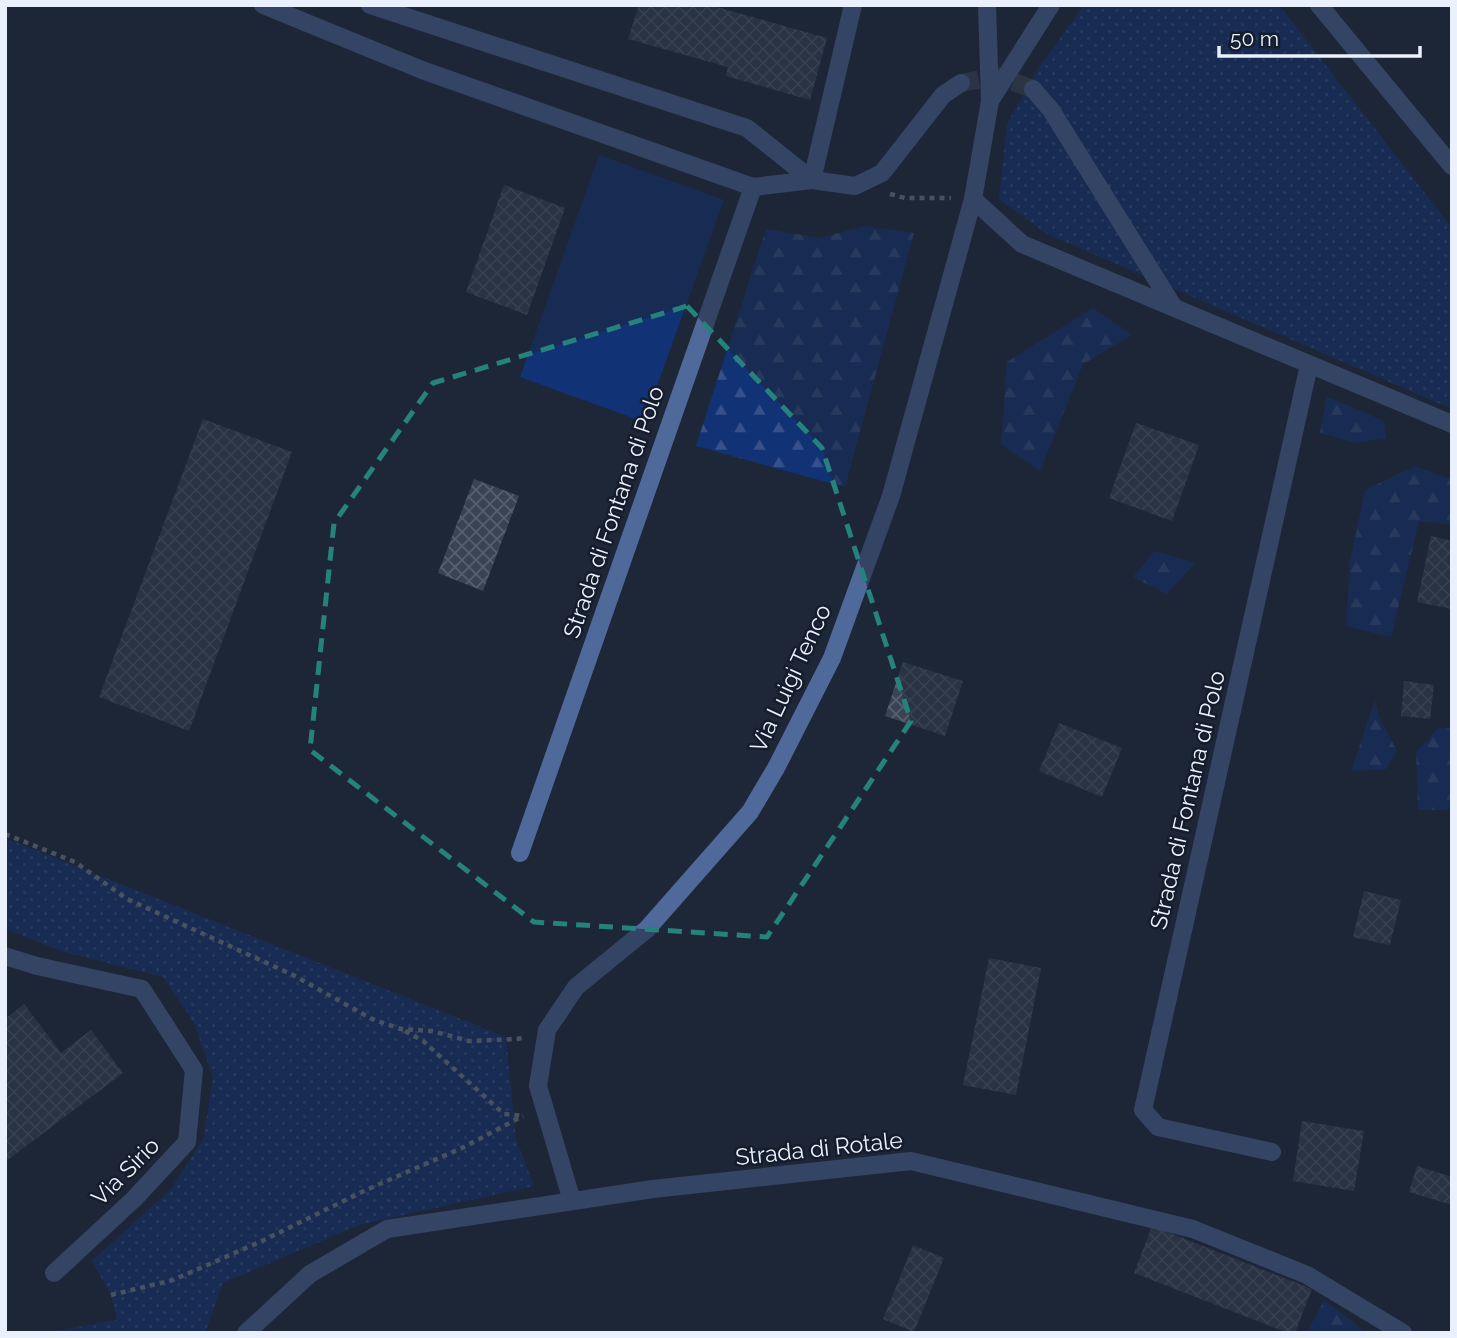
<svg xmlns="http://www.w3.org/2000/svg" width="1457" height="1338" font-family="Raleway,sans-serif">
<defs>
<pattern id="grass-dots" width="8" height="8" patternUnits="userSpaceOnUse" patternTransform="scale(1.75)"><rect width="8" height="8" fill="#123276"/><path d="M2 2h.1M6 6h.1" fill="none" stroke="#35508a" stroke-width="1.8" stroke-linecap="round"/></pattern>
<pattern id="forest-firs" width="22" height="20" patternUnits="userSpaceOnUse" patternTransform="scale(1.75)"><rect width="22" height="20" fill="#123276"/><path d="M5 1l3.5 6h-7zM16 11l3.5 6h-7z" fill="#35508a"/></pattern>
<pattern id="building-cross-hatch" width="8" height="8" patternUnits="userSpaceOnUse" patternTransform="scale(1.75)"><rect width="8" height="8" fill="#394354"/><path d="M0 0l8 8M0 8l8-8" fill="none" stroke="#565f6e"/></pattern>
</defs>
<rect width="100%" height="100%" fill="#1e2737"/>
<!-- grass -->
<g fill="url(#grass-dots)">
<path d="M1084 5H1279L1452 228V409L1047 234 999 199 1007 124 1038 69Z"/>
<path d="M5 838 506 1037 516 1140 534 1186 359 1225 223 1283 205 1333H43L117 1320 111 1295 92 1261 170 1190 203 1140 213 1077 194 1023 163 977 64 952 5 929Z"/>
</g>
<!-- forest -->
<g fill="url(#forest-firs)">
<path d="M865 226 914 233 845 487 696 446 766 229 820 238Z"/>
<path d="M1093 308 1132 335 1083 364 1040 471 1001 444 1007 362Z"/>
<path d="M1327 397 1384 421 1386 438 1355 443 1320 433Z"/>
<path d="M1415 466 1447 478 1452 476V525L1419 521 1391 637 1346 626 1350 562 1365 490Z"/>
<path d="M1155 551 1195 563 1167 594 1133 577Z"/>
<path d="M1375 700 1379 717 1397 751 1386 769 1351 771Z"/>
<path d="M1439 727 1452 729V799L1448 810H1418L1416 752Z"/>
<path d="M1324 1300 1367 1333H1307Z"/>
</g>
<!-- park -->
<path fill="#123276" d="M599 155 724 200 644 422 520 377Z"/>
<!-- building -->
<g fill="url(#building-cross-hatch)">
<path d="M639 5H710L827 38 810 100 726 76 728 67 628 39Z"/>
<path d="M504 185 565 208 527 315 466 292Z"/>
<path d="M203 419 292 452 189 731 99 697Z"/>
<path d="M1136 423 1199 445 1172 521 1109 498Z"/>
<path d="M474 479 519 496 483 591 438 573Z"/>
<path d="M1431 536 1452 541V609L1417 602Z"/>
<path d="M903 662 963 681 945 736 885 716Z"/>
<path d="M1404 681 1434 685 1430 719 1401 716Z"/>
<path d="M1059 723 1122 748 1102 797 1039 771Z"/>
<path d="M1364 891 1401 900 1390 945 1353 937Z"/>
<path d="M989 958 1041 968 1016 1095 963 1085Z"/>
<path d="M24 1004 61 1053 91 1030 123 1073 5 1162V1019Z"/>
<path d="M1302 1121 1364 1131 1354 1191 1293 1181Z"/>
<path d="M1417 1166 1452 1177V1205L1409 1192Z"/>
<path d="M1152 1226 1312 1289 1295 1333H1288L1134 1273Z"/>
<path d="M913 1245 944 1258 914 1332 883 1319Z"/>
</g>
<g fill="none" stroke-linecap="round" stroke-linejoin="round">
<!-- minor-tunnel -->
<path stroke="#3d4555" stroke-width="18" stroke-dasharray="18 9" stroke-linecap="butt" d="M961 83 997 76 1033 89"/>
<!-- path -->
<g stroke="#7d8593" stroke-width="4.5" stroke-dasharray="5 5" stroke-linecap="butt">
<path d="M890 194 905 198H951"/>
<path d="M5 834 75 862 127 899 293 975 372 1019 401 1029 432 1031 469 1041 517 1039 526 1037"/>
<path d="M405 1031 423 1041 504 1114 523 1116"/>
<path d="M111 1295 173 1280 262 1241 366 1190 462 1148 523 1116"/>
</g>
<!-- minor -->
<g stroke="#4f699b" stroke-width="18">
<path d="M263 5 422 70 753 187 812 180 855 186 882 173 943 95 961 83"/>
<path d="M370 5 747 128 812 180"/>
<path d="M1033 89 1051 110 1173 306"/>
<path d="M990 101 1051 5"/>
<path d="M812 180 853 5"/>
<path d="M973 199 1022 244 1452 424"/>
<path d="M520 853 753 187"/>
<path d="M5 956 37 966 142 989 194 1070 187 1142 134 1199 54 1273"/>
<path d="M1272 1152 1158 1127 1143 1110 1309 365"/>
<path d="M572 1201 538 1086 547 1030 576 987 647 929 750 812 776 768 832 658 891 496 973 199 990 101 987 5"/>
<path d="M246 1333 310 1274 387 1229 653 1189 911 1161 1193 1229 1307 1275 1403 1333"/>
</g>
<!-- tertiary -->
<path stroke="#4f699b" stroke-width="18" d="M1319 5 1452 166"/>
</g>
<!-- marked area -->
<path d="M0 0H1457V1338H0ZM687 306 822 448 911 721 767 937 534 922 310 750 334 523 433 383Z" fill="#1e2737" fill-opacity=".55" fill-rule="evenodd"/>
<path fill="none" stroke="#25827c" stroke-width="5" stroke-dasharray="14 9" stroke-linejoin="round" d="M687 306 822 448 911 721 767 937 534 922 310 750 334 523 433 383Z"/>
<g text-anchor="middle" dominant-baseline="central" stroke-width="5" stroke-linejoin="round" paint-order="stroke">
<!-- street labels -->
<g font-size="23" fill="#ebf1fc" stroke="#151d2d">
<text transform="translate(613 512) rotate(-71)">Strada di Fontana di Polo</text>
<text transform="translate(790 678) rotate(-65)">Via Luigi Tenco</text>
<text transform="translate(1187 800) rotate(-77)">Strada di Fontana di Polo</text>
<text transform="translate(819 1148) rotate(-6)">Strada di Rotale</text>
<text transform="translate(125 1171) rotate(-45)">Via Sirio</text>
</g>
</g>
<!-- border -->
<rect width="1457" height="1338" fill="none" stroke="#ebf1fc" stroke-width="14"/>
<!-- scale -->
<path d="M1219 46v10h201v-10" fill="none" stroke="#ebf1fc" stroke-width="3.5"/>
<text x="1230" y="46" font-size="21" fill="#ebf1fc" stroke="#151d2d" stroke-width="5" paint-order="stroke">50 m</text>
</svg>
